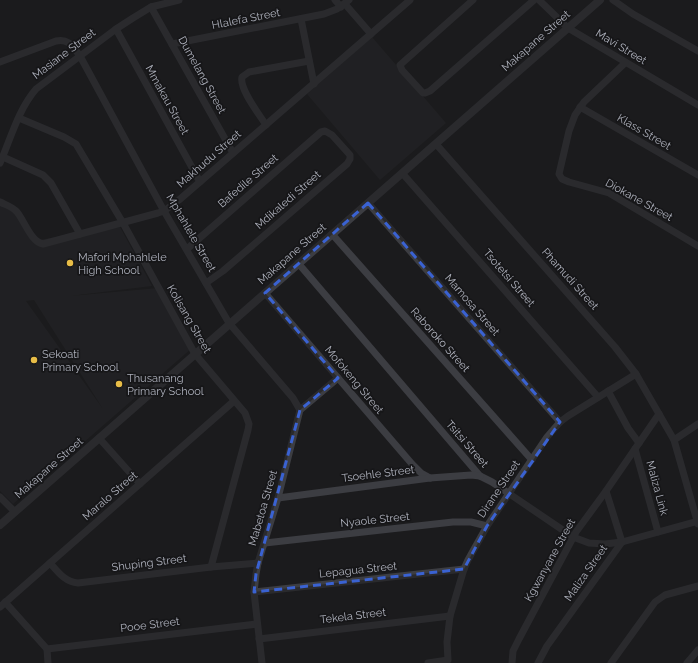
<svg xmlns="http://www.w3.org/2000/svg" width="698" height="663" font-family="Raleway,sans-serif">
<rect width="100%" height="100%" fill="#1b1b1d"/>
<!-- built -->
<g fill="#27272a" fill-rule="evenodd">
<path d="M372 37 446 123 380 180 307 94Z"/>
<path d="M0 205 14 210 38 240 120 227 152 286 70 296 158 288 192 348 13 504 0 491ZM34 300 103 409 26 301Z"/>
</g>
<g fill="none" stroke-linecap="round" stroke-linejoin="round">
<!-- minor -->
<g stroke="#3c3d42" stroke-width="7">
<path d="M335 0 341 7"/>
<path d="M473 0 400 65 402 70 423 93H425L430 91 534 0"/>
<path d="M539 0 568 28 698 105"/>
<path d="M613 0 633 14 698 51"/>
<path d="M345 4 371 34"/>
<path d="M151 7 233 153"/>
<path d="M301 19 314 84"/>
<path d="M116 29 200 182"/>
<path d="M172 44 324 14 337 9 349 0"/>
<path d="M0 62 56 41C69 38 73 47 80 56L164 211 229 323 293 398 300 410"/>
<path d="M625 63 584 102 575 115 569 131 559 174 562 179 569 182 609 193 698 246"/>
<path d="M580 107 698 175"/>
<path d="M19 118 64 137 76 144 123 223 195 354 245 413 249 424 248 430 211 567"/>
<path d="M266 125C259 114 239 89 242 77L249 72 309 61"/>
<path d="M436 144 615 347 636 374 674 440 698 524"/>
<path d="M3 157 43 175 51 183 80 234"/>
<path d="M0 163C11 138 18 110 36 89L116 29 133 18 151 7 179 0"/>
<path d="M403 174 598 397"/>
<path d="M0 202C6 205 13 207 17 212 24 220 31 242 43 244L158 213 164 211 179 200 410 0"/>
<path d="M368 203 560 422"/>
<path d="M332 234 532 460"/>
<path d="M187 249 321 132 325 131 332 135 350 155V159L347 164 223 271 206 283"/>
<path d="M298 263 480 476 492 482 573 537 589 543 605 544 622 542 698 521"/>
<path d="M265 293 412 464 421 473 430 478"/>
<path d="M608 391 628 428 639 443"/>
<path d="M99 438 140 484"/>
<path d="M674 440 698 424"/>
<path d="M635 449 658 532"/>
<path d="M606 491 622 542"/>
<path d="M0 497 15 512"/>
<path d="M278 498 430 478 471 475 480 476"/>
<path d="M265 543 453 522H471L487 526"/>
<path d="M50 563C58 572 65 582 78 583L211 567 258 563"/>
<path d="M254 592 464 569"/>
<path d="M5 602 47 649 48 663"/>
<path d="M0 607 234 401"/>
<path d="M259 639 450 616"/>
<path d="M47 649 257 624"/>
<path d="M262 663 254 592 256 574 258 563 278 498 300 410 338 378"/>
<path d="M428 663 448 660 447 642 450 616 464 569 468 560 487 526 547 437 560 422 568 416 636 374"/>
<path d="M512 663 513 651 519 639 576 532 606 491 659 414"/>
<path d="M538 663 547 646 622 542"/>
<path d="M611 663 655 602 665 595 698 586"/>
<path d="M687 663 698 650"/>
</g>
<!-- tertiary -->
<path stroke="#3c3d42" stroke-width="8" d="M0 525 600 0"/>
</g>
<!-- marked area -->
<path d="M0 0H698V663H0ZM368 203 560 422 487 526 464 569 254 592 256 574 300 410 338 378 265 293Z" fill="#1b1b1d" fill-opacity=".55" fill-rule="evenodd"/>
<path fill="none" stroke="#3a62d2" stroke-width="3" stroke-dasharray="8 5" stroke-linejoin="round" d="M368 203 560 422 487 526 464 569 254 592 256 574 300 410 338 378 265 293Z"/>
<!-- markers -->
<g fill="#e8bd47" stroke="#161618" stroke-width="1.5">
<circle cx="70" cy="263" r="4"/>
<circle cx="34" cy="360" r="4"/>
<circle cx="119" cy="384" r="4"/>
</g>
<g text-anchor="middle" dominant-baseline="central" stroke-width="3.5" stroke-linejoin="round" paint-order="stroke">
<!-- street labels -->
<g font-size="11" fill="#aeb1bc" stroke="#161618">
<text transform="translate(246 19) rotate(-11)">Hlalefa Street</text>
<text transform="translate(536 41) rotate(-41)">Makapane Street</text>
<text transform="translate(621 47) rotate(31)">Mavi Street</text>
<text transform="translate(64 54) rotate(-37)">Masiane Street</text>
<text transform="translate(202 75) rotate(61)">Dumelang Street</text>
<text transform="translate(167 100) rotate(61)">Mmakau Street</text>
<text transform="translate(644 132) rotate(30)">Klass Street</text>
<text transform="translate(209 159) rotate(-41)">Makhudu Street</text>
<text transform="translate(248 181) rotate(-41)">Bafedile Street</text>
<text transform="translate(288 200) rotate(-41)">Mdikaledi Street</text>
<text transform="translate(639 200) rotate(29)">Diokane Street</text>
<text transform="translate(191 233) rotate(60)">Mphahlele Street</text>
<text transform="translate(292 254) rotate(-41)">Makapane Street</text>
<text transform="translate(509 278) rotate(49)">Tsotetsi Street</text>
<text transform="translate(570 279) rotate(48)">Phamudi Street</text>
<text transform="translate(472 305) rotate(49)">Mamosa Street</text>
<text transform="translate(189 319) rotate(60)">Kolisang Street</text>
<text transform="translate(440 340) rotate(48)">Raboroko Street</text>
<text transform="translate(354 380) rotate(50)">Mofokeng Street</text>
<text transform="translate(467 444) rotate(49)">Tsitsi Street</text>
<text transform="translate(49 468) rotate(-41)">Makapane Street</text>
<text transform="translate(378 474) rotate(-7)">Tsoehle Street</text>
<text transform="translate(657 488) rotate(75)">Maliza Link</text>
<text transform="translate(499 489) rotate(-56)">Dirane Street</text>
<text transform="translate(110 496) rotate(-41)">Maralo Street</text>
<text transform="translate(263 508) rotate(-74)">Mabetoa Street</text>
<text transform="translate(375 520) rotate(-6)">Nyaole Street</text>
<text transform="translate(550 560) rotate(-61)">Kgwanyane Street</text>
<text transform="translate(149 563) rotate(-7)">Shuping Street</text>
<text transform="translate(358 570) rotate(-6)">Lepagua Street</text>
<text transform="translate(586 573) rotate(-55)">Maliza Street</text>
<text transform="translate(353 616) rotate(-7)">Tekela Street</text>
<text transform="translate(150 625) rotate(-7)">Pooe Street</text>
</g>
<!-- poi labels -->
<g font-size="11" fill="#aeb1bc" stroke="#161618" text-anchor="start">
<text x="78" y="257">Mafori Mphahlele<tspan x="78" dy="13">High School</tspan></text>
<text x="42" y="354">Sekoati<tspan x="42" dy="13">Primary School</tspan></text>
<text x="127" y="378">Thusanang<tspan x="127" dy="13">Primary School</tspan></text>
</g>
</g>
</svg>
